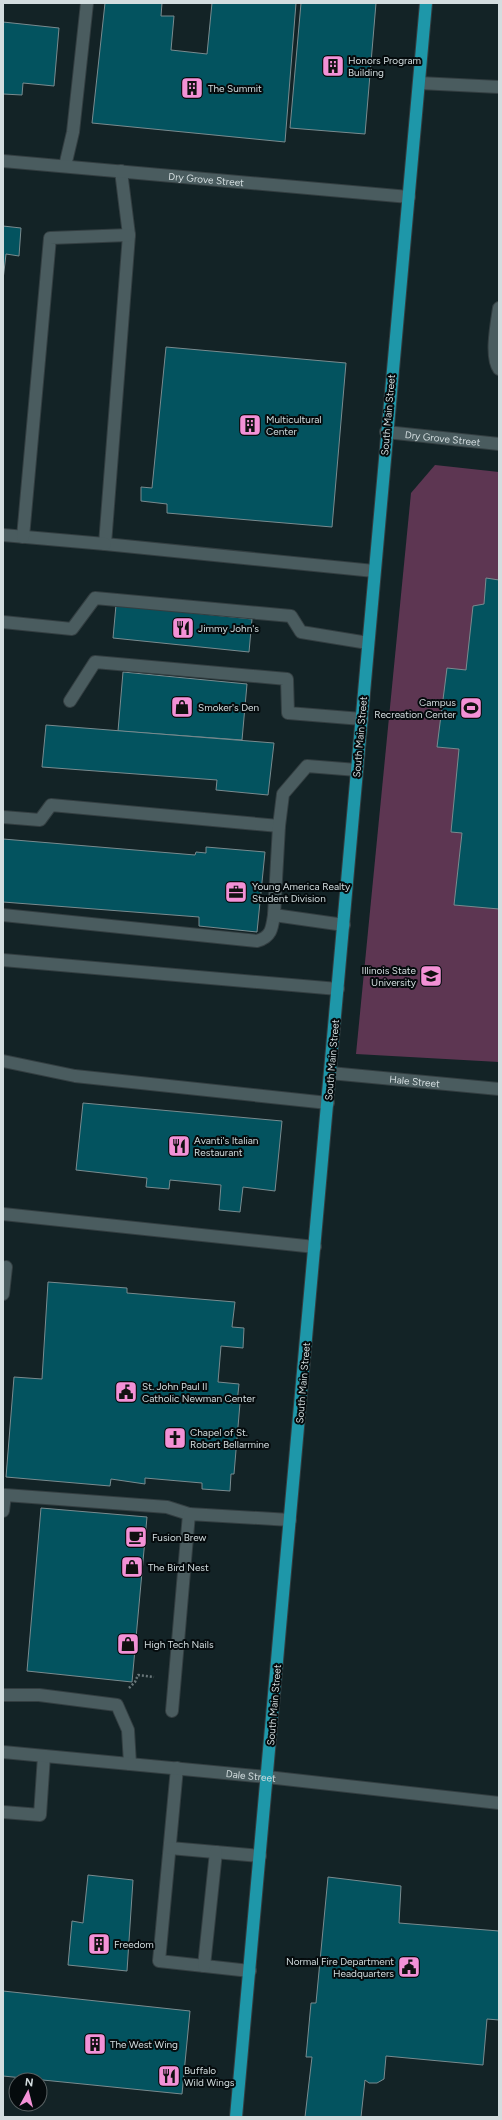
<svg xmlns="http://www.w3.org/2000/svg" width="502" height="2120" font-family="Figtree,sans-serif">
<rect width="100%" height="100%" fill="#132326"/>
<!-- green -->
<path fill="#5d3652" d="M435 465 499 472V1062L356 1054 411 493Z"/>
<!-- building -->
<g fill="#03535f" stroke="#798b8f">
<path d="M105 3H162L161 16H174L171 50 207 54 212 3H296L285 142 92 123Z"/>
<path d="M301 3H376L365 134 290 128Z"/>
<path d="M3 22 59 28 54 86 23 83 22 95 3 94Z"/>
<path d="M3 226 21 228 19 256 6 254 3 280Z"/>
<path d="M166 347 346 363 332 527 167 513V504L141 501V487L152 488Z"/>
<path d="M486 578 499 580V909L454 905 462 833 451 832 459 749 437 747 447 668 466 670 473 606 484 604Z"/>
<path d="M116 605 252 619 249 652 113 638Z"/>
<path d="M123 672 247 684 242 740 118 731Z"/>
<path d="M46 725 274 743 268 795 216 790 217 780 42 767Z"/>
<path d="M3 839 195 855 196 852 206 853V847L265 852 257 932 199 926V917L3 902Z"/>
<path d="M83 1103 282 1121 275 1191 243 1187 240 1212 219 1210 221 1185 170 1180 169 1189 146 1187 147 1178 76 1170Z"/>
<path d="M48 1282 127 1288V1293L235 1302 232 1327 244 1328 243 1348 221 1346 218 1382 239 1384 237 1403H240L234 1474H231L230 1491 202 1489V1483L145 1478V1484L111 1479 110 1486 6 1477 14 1377 42 1379Z"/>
<path d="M41 1508 147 1517 132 1682 27 1671Z"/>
<path d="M88 1875 133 1880 127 1971 68 1965 72 1921 83 1923Z"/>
<path d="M328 1877 401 1886 399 1923 499 1931V2020L487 2019 483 2065 386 2056 384 2079 377 2083H369L365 2080 361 2117H305L312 2057H306L311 2003H316Z"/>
<path d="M3 1991 190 2011 182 2094 3 2076Z"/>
</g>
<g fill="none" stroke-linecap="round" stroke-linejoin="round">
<!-- lane casing -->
<g stroke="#333e41" stroke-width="14">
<g id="lane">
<path d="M419 83 499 87"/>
<path d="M65 166 73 132 87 3"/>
<path d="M121 171 129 235 105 544 374 571"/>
<path d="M499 308C497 322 490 357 499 369"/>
<path d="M3 535 105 544"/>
<path d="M23 537 50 238 129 235"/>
<path d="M3 622 72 629 95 598 291 616 301 632 368 643"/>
<path d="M70 701 95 662 287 679 288 713 362 719"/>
<path d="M3 817 40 820 51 805 279 826"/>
<path d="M3 915 257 941C271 937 272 929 274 915"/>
<path d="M344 925 274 915 279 826 283 794 307 766 357 770"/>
<path d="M3 960 338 989"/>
<path d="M3 1061 75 1076 328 1103"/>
<path d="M3 1214 315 1247"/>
<path d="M3 1294 6 1267"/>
<path d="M3 1511 5 1495 167 1507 189 1514"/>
<path d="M3 1695H39L117 1705 128 1730 130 1764"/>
<path d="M172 1711 189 1514 290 1520"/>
<path d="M177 1768 159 1961 250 1971"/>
<path d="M3 1812 40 1815 44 1756"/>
<path d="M170 1848 260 1856"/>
<path d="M204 1966 216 1852"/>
</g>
</g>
<!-- street casing -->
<g stroke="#333e41" stroke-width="14">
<g id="street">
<path id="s1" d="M3 161 409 197"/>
<path id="s2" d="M386 432 499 444"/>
<path id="s3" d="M330 1073 499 1089"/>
<path id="s4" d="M3 1752 267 1777 499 1803"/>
</g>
</g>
<!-- primary casing -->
<g stroke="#333e41" stroke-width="14">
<path id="primary" d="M236 2117 426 3"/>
</g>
<!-- path -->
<path stroke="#697679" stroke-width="2.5" stroke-dasharray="2 2" stroke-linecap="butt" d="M129 1688 135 1682 138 1675 154 1677"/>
<!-- lane -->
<use href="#lane" stroke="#4a5c5f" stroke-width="12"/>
<!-- street -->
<use href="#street" stroke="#4a5c5f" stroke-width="12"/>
<!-- primary -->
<use href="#primary" stroke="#1e97a9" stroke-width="12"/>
</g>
<!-- icons -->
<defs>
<g id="building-square" transform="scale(1.15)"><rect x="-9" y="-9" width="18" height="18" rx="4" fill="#f391d6" stroke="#050b0d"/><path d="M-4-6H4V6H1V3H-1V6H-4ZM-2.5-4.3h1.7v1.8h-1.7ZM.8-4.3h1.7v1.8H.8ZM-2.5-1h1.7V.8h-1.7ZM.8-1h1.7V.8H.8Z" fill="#111"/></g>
<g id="restaurant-square" transform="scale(1.15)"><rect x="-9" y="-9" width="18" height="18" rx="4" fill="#f391d6" stroke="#050b0d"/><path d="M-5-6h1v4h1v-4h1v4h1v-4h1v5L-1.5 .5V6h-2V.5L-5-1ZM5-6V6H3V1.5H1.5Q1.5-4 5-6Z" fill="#111"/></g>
<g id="shop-square" transform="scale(1.15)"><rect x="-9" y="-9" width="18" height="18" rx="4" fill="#f391d6" stroke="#050b0d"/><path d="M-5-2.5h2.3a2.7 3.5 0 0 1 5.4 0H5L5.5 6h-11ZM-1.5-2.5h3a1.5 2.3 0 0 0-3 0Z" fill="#111"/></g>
<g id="stadium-square" transform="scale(1.15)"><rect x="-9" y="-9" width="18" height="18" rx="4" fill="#f391d6" stroke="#050b0d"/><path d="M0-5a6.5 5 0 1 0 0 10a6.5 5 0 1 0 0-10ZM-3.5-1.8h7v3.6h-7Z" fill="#111"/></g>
<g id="office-square" transform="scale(1.15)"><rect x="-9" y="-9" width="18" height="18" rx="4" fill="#f391d6" stroke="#050b0d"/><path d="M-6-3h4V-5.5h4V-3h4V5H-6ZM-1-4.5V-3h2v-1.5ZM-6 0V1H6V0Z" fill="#111"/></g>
<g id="university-square" transform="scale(1.15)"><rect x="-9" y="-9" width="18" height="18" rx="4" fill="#f391d6" stroke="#050b0d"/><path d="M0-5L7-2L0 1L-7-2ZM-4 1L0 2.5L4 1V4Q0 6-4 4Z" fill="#111"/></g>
<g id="civic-square" transform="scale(1.15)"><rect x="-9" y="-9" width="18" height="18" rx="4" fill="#f391d6" stroke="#050b0d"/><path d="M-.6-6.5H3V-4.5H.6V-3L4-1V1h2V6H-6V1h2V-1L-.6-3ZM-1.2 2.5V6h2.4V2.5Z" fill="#111"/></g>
<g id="church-square" transform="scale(1.15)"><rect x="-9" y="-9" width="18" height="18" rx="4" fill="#f391d6" stroke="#050b0d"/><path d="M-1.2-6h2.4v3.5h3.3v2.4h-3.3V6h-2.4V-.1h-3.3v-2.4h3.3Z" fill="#111"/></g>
<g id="cafe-square" transform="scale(1.15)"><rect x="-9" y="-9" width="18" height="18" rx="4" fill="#f391d6" stroke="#050b0d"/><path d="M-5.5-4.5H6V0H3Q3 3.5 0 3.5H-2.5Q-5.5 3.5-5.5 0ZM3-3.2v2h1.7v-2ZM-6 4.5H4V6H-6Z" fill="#111"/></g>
</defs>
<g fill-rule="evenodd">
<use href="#building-square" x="333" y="66"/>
<use href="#building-square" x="192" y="88"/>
<use href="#building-square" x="250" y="425"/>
<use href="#restaurant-square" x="183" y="628"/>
<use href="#shop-square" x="182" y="707"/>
<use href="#stadium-square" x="471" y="708"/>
<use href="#office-square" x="236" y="892"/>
<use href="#university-square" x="431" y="976"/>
<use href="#restaurant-square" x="179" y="1146"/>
<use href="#civic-square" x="126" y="1392"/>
<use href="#church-square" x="175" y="1438"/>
<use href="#cafe-square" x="136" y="1537"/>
<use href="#shop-square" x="132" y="1567"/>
<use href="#shop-square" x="128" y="1644"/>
<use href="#building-square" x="99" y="1944"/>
<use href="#civic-square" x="409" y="1967"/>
<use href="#building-square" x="95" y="2044"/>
<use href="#restaurant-square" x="169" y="2076"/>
</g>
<g text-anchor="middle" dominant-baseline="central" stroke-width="4" stroke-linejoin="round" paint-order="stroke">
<!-- poi labels -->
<g font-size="10" fill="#d3dddf" stroke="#050b0d" text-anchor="start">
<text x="348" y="60">Honors Program<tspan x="348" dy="12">Building</tspan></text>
<text x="208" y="88">The Summit</text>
<text x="266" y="419">Multicultural<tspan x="266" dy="12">Center</tspan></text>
<text x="198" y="628">Jimmy John's</text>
<text x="456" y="702" text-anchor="end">Campus<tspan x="456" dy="12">Recreation Center</tspan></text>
<text x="198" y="707">Smoker's Den</text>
<text x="252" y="886">Young America Realty<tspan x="252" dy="12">Student Division</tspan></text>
<text x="416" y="970" text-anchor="end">Illinois State<tspan x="416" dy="12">University</tspan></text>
<text x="194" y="1140">Avanti's Italian<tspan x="194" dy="12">Restaurant</tspan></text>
<text x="142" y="1386">St. John Paul II<tspan x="142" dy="12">Catholic Newman Center</tspan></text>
<text x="190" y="1432">Chapel of St.<tspan x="190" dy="12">Robert Bellarmine</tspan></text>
<text x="152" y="1537">Fusion Brew</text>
<text x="148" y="1567">The Bird Nest</text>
<text x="144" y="1644">High Tech Nails</text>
<text x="114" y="1944">Freedom</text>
<text x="394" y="1961" text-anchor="end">Normal Fire Department<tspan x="394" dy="12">Headquarters</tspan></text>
<text x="110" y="2044">The West Wing</text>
<text x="184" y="2070">Buffalo<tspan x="184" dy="12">Wild Wings</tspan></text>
</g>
<!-- street labels -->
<g font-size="10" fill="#d3dddf" stroke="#050b0d">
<text stroke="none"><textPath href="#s1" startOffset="204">Dry Grove Street</textPath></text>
<text transform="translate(388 415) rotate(-85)">South Main Street</text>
<text stroke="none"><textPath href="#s2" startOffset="57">Dry Grove Street</textPath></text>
<text transform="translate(360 737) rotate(-85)">South Main Street</text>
<text transform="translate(332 1060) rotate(-85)">South Main Street</text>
<text stroke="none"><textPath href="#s3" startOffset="85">Hale Street</textPath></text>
<text transform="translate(303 1383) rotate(-85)">South Main Street</text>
<text transform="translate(274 1705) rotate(-85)">South Main Street</text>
<text stroke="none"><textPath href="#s4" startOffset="249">Dale Street</textPath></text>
</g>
</g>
<!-- border -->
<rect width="502" height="2120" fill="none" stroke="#d3dddf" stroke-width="8"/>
<!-- north arrow -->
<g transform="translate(28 2092) rotate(7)"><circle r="19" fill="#050b0d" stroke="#575f61"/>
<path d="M0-3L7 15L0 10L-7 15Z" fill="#f391d6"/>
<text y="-6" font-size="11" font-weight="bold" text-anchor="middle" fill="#d3dddf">N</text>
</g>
</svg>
